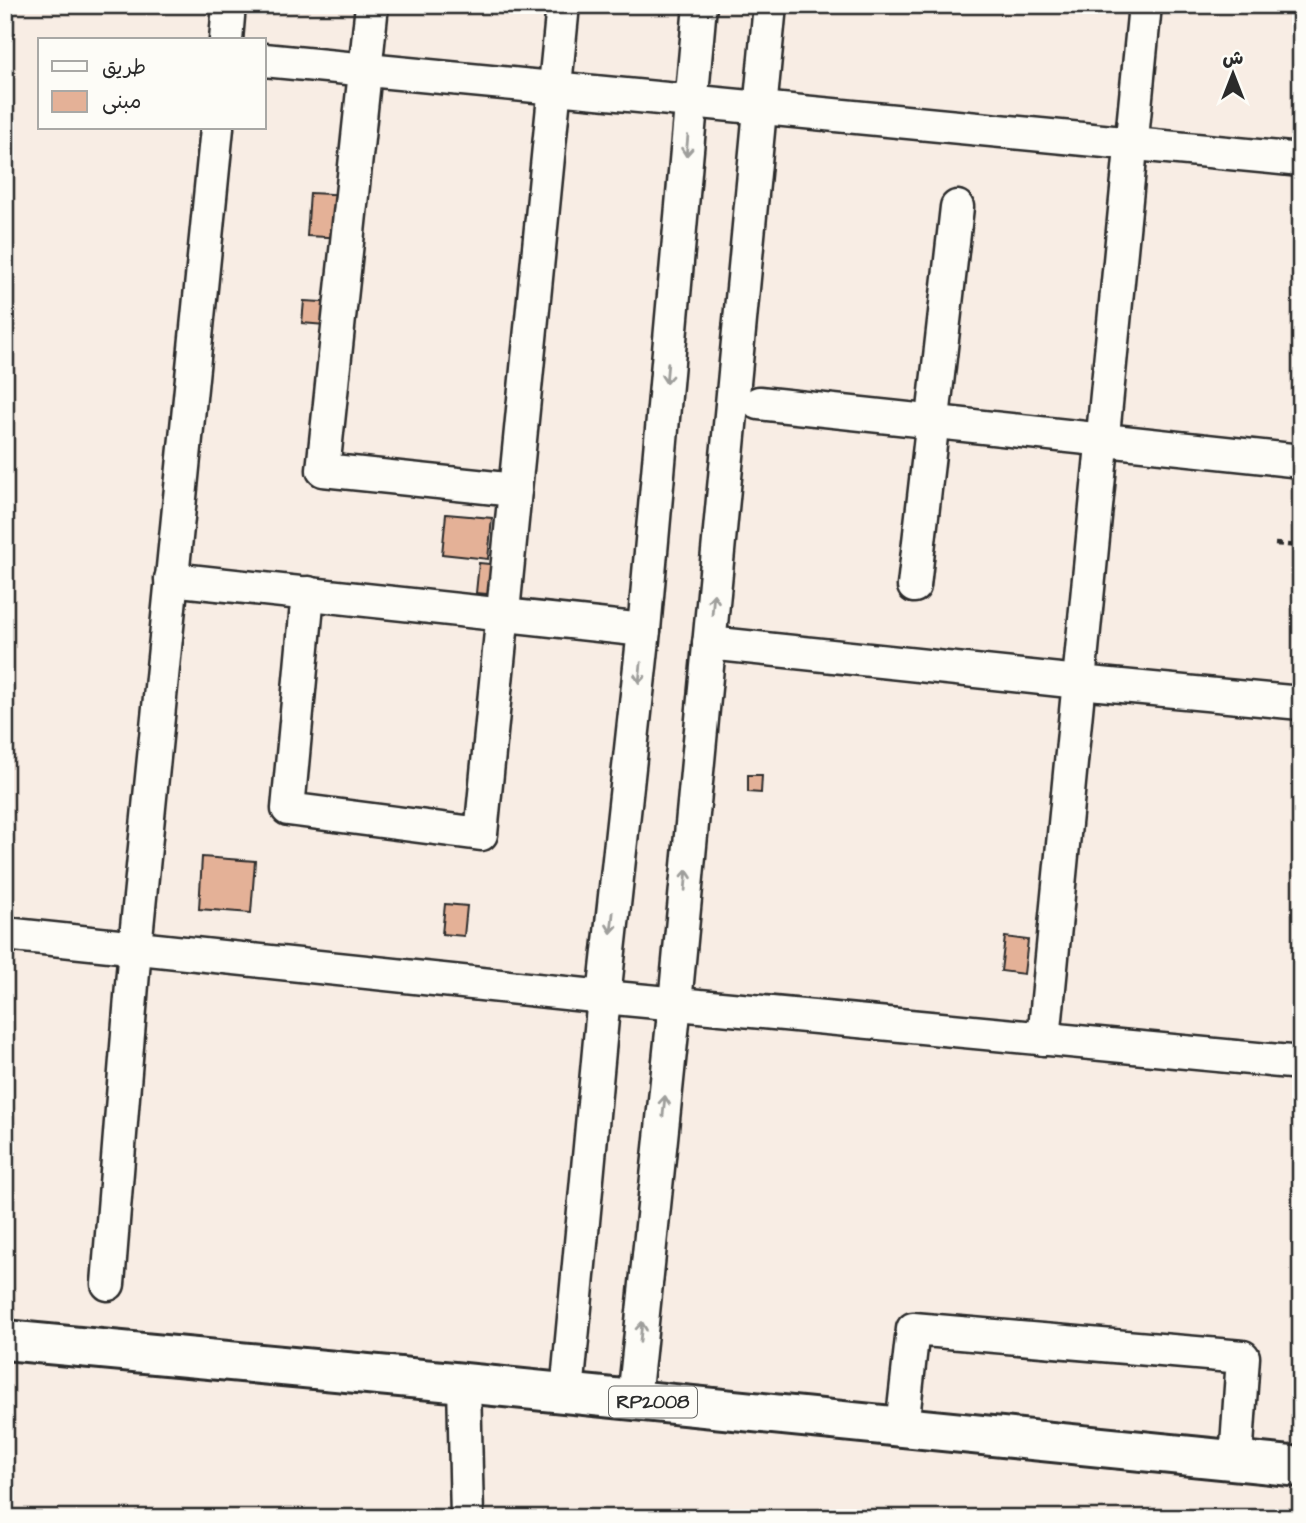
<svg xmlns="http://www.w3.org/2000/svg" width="1306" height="1523" font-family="'Architects Daughter','Playpen Sans Arabic',sans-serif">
<rect width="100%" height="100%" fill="#f8ede4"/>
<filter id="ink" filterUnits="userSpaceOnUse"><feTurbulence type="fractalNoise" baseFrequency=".0143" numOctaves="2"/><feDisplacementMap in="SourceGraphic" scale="14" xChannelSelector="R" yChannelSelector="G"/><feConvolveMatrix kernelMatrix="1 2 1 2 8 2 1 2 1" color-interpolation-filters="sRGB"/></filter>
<g filter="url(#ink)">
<!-- building -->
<g fill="#e4b197" stroke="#2b2b2b" stroke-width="2">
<path d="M310 193 350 195 347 238 307 236Z"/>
<path d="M304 301 339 303 337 326 302 323Z"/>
<path d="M446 514 492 518 488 559 442 554Z"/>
<path d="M479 563 500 565 498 595 476 593Z"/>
<path d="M748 775H762L761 793 748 792Z"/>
<path d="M202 857 255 861 251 913 199 909Z"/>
<path d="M445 904 467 906 464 936 442 934Z"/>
<path d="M1005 937 1028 940 1024 974 1001 971Z"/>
</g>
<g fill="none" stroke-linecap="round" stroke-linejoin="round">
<!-- minor casing -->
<g stroke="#2b2b2b" stroke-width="37">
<g id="minor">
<path d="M372 5 323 470 515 490"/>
<path d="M226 40 229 5"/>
<path d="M264 60 1301 160"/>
<path d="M759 403 1301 461"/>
<path d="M171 579 644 630"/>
<path d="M914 586 957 207"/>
<path d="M308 593 288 809 481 834 563 5"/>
<path d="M709 643 1079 682 1301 703"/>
<path d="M5 934 604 997 1301 1063"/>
<path d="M1044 1039 1145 5"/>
<path d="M108 1284 135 947 217 128"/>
<path d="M464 1383 467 1518"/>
<path d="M567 1393 604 997 644 630 700 5"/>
<path d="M634 1400 675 1003 770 5"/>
<path d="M902 1427 913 1329 1243 1357 1236 1461"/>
</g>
</g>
<!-- highway casing -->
<g stroke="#2b2b2b" stroke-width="44">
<path id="highway" d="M5 1340 464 1383 1301 1467"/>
</g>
<!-- path -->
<path stroke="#2b2b2b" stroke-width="4.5" stroke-dasharray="7 5" stroke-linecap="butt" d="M1275 544 1301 546"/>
<!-- minor -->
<use href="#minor" stroke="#fdfcf7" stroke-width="32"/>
<!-- highway -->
<use href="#highway" stroke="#fdfcf7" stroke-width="38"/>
</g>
<!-- one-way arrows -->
<defs><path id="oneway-shaft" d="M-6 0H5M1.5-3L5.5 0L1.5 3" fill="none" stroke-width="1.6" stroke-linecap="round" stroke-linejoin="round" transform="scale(1.75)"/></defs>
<g stroke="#9e9e9b">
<use href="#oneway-shaft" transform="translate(687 146) rotate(95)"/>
<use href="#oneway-shaft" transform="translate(667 373) rotate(95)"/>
<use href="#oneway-shaft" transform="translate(713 604) rotate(-85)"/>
<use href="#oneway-shaft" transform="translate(640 673) rotate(96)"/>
<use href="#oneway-shaft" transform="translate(686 880) rotate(-85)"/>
<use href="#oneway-shaft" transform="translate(612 923) rotate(96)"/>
<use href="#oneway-shaft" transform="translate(664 1106) rotate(-84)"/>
<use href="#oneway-shaft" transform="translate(641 1332) rotate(-84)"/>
</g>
</g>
<g text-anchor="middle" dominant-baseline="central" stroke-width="7" stroke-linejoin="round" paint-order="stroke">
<!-- shield labels -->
<rect fill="#fdfcf7" stroke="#6a6a68" stroke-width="2" x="609" y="1386.5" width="88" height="31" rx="5"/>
<g font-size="19" font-weight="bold" fill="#2b2b2b">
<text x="653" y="1402">RP2008</text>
</g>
</g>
<!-- margin -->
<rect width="1306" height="1523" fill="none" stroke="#fdfcf7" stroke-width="28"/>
<rect x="14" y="14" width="1278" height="1495" fill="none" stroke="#2b2b2b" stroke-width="2.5" filter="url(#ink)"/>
<!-- legend -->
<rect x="38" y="38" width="228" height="91" fill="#fdfcf7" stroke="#a9a8a5" stroke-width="2"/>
<rect x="52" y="61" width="35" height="10" fill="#fdfcf7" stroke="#a9a8a5" stroke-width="2"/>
<text x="102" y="74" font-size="21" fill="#2b2b2b">طريق</text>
<rect x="52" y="91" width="35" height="21" fill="#e4b197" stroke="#a9a8a5" stroke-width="2"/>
<text x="102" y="108" font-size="21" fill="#2b2b2b">مبنى</text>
<!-- north arrow -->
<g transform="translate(1233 74)" stroke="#fdfcf7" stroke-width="5" paint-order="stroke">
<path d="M0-5L12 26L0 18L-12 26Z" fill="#2b2b2b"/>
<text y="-10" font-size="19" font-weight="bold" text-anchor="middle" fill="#2b2b2b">ش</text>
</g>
</svg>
